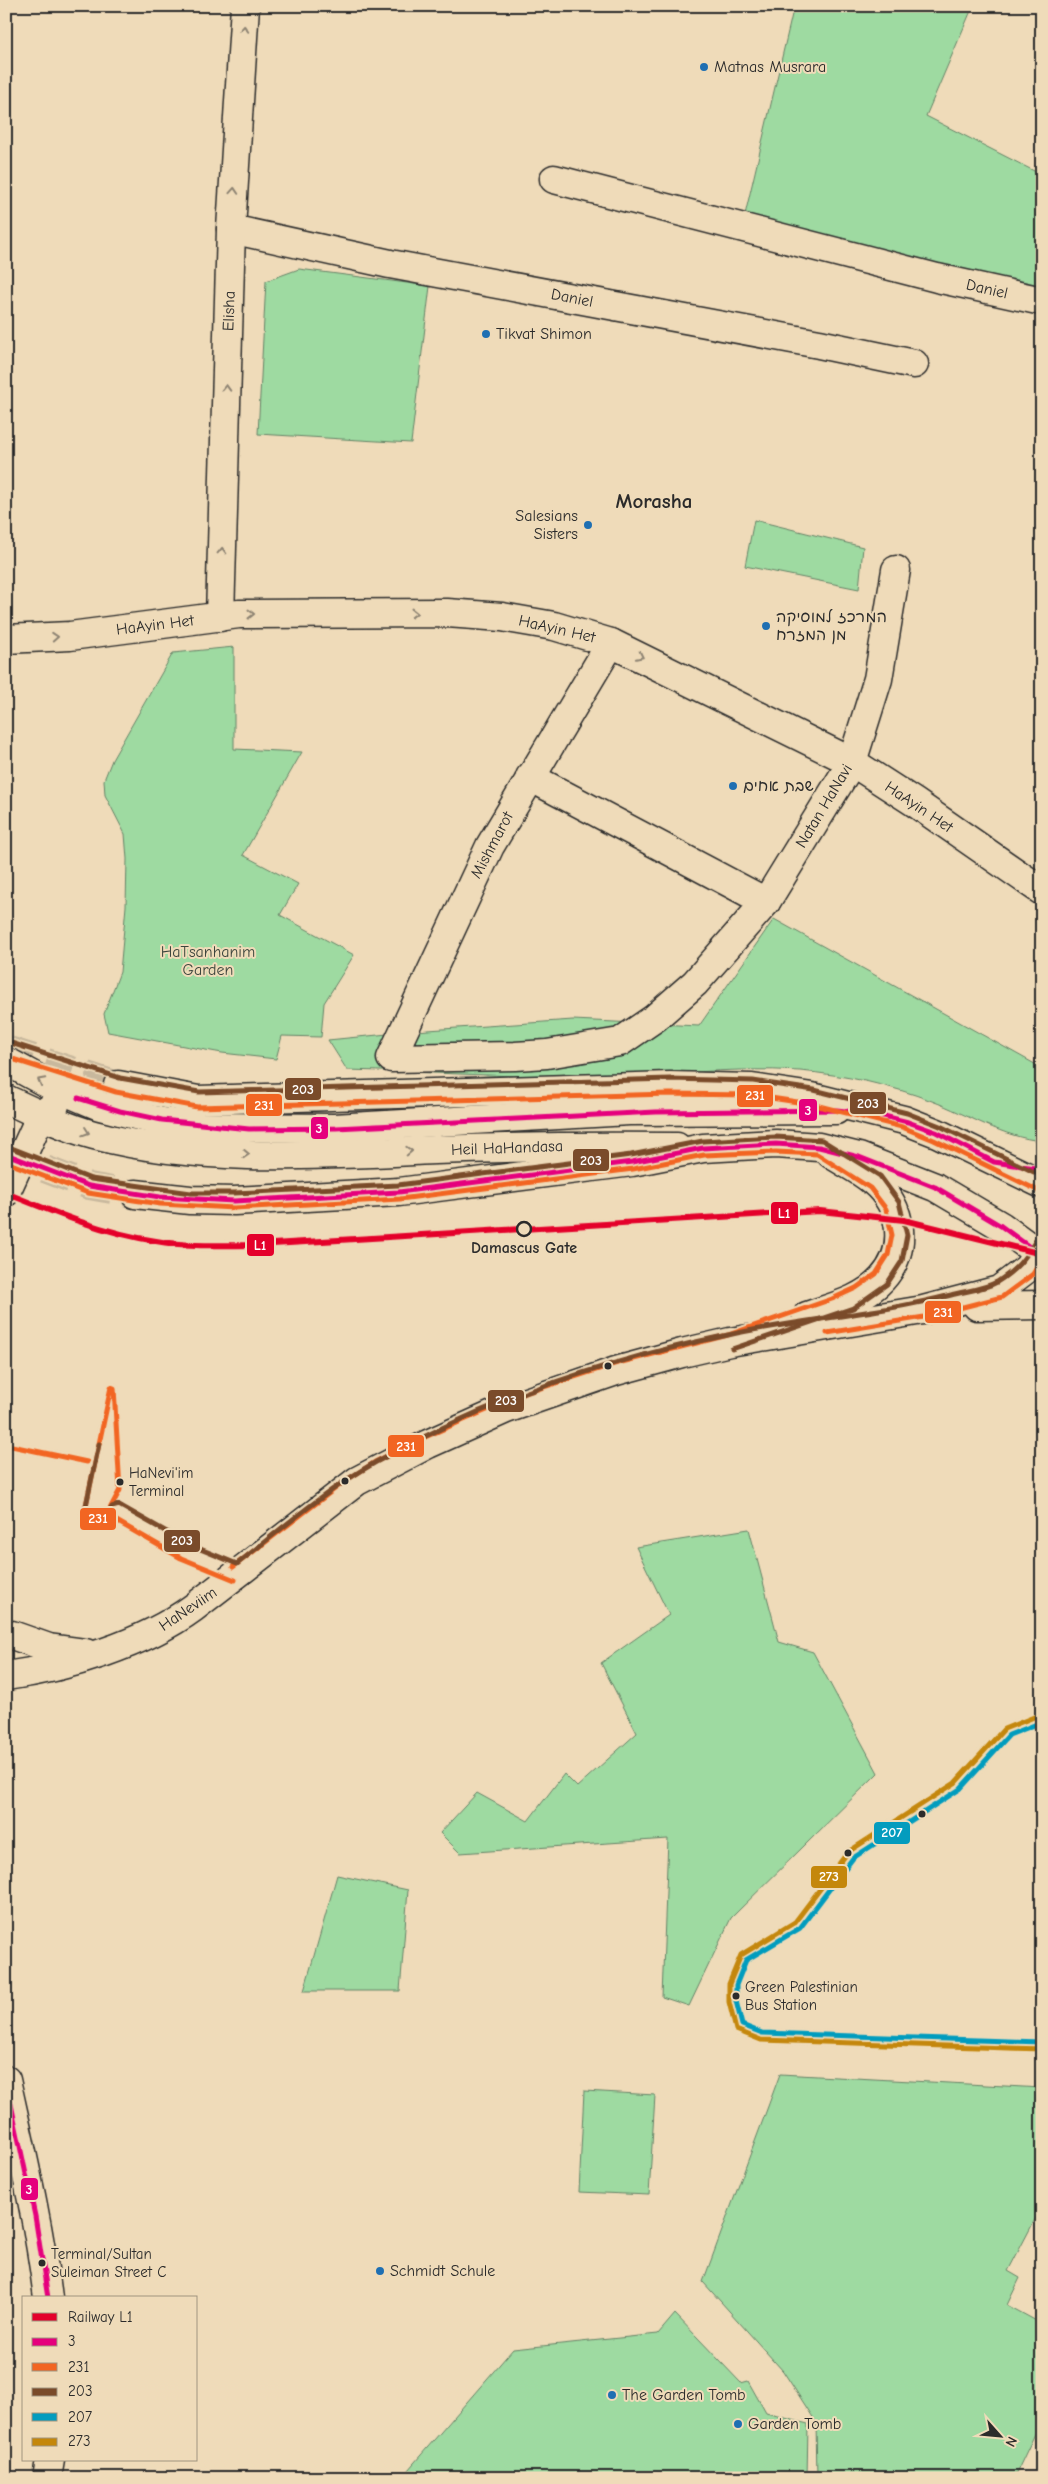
<svg xmlns="http://www.w3.org/2000/svg" width="1048" height="2484" font-family="'Comic Neue','Playpen Sans Hebrew',sans-serif">
<rect width="100%" height="100%" fill="#efdbb9"/>
<filter id="ink" filterUnits="userSpaceOnUse"><feTurbulence type="fractalNoise" baseFrequency=".02" numOctaves="2"/><feDisplacementMap in="SourceGraphic" scale="10" xChannelSelector="R" yChannelSelector="G"/><feConvolveMatrix kernelMatrix="1 2 1 2 8 2 1 2 1" color-interpolation-filters="sRGB"/></filter>
<g filter="url(#ink)">
<!-- green -->
<g fill="#9edaa1" stroke="#648266">
<path d="M794 6H973L926 116 1042 175V293L744 219Z"/>
<path d="M299 269 430 286 411 443 258 434 266 281Z"/>
<path d="M754 520 863 547 859 589 745 566Z"/>
<path d="M234 647V749L302 752 243 855 298 884 280 915 354 955 324 1003 321 1037 282 1036 276 1059 222 1053 108 1032 104 1014 120 972 126 906 127 859 125 834 105 795 104 780 112 760 173 653Z"/>
<path d="M774 919 1042 1068V1141C1002 1137 969 1115 932 1101 890 1085 845 1075 800 1071 729 1066 656 1077 585 1077 506 1077 426 1072 347 1070L328 1040 428 1030 573 1020 699 1026Z"/>
<path d="M749 1529 779 1642 813 1652 878 1773 731 1918 689 2006 662 1997 668 1839 460 1853 440 1833 477 1793 528 1821 564 1774 577 1787 637 1733 601 1663 669 1615 636 1547Z"/>
<path d="M337 1875 408 1890 400 1991H304Z"/>
<path d="M780 2074 1042 2088V2206L1008 2271 1020 2278 1007 2305 1042 2324V2419L1014 2478H817L816 2422 783 2371 703 2282Z"/>
<path d="M584 2091 655 2095 649 2195 579 2192Z"/>
<path d="M675 2314 741 2383 748 2381 766 2413 808 2424 807 2478H401L513 2349 658 2334Z"/>
</g>
<g fill="none" stroke-linecap="round" stroke-linejoin="round">
<!-- highway-tunnel -->
<g stroke="#c8b89d" stroke-width="28" stroke-dasharray="28 14" stroke-linecap="butt">
<path d="M6 1049 118 1085"/>
<path d="M6 1154 89 1186 135 1194"/>
</g>
<!-- minor casing -->
<g stroke="#2b2b2b" stroke-width="31">
<g id="minor">
<path d="M554 179 937 278 1042 301"/>
<path d="M231 229 390 264 819 344 914 364"/>
<path d="M220 617 231 229 245 6"/>
<path d="M6 639 70 636 239 614 447 613 502 617 554 626 611 643 852 762 914 802 1042 891"/>
<path d="M611 643 490 846 391 1058 515 1056 547 1054 620 1042 655 1018 695 983 766 902 852 762 878 679 896 570"/>
<path d="M530 777 766 902"/>
<path d="M6 1061 50 1085 100 1106 162 1122 201 1127 334 1128 629 1111 836 1110"/>
<path d="M6 1099C34 1112 64 1127 94 1135 205 1164 322 1155 435 1150 516 1147 596 1146 677 1147"/>
<path d="M6 1192 41 1115 55 1105"/>
<path d="M977 1306 1042 1305"/>
<path d="M807 1316C833 1307 863 1300 882 1279 909 1250 903 1206 873 1181 860 1170 845 1163 831 1154"/>
<path d="M12 1635 49 1648 86 1653"/>
<path d="M6 1676C66 1668 144 1644 193 1608L357 1481 428 1444 506 1409 616 1371 682 1353 730 1342 923 1310 999 1290 1028 1268 1042 1244"/>
<path d="M6 2080C22 2153 39 2224 48 2298"/>
<path d="M47 2478 50 2460"/>
</g>
</g>
<!-- highway casing -->
<g stroke="#2b2b2b" stroke-width="31">
<g id="highway">
<path d="M118 1085 198 1100 670 1086 752 1088 812 1097 904 1120 937 1133 1042 1184"/>
<path d="M135 1194 190 1200 234 1201 399 1192 632 1162 703 1148 776 1144 819 1147 859 1157 935 1187 1001 1226 1042 1256"/>
</g>
</g>
<!-- minor -->
<use href="#minor" stroke="#efdbb9" stroke-width="28"/>
<!-- highway -->
<use href="#highway" stroke="#efdbb9" stroke-width="28"/>
<!-- bus-1 casing -->
<g stroke="#efdbb9" stroke-width="9">
<g id="bus-1">
<path d="M78 1098 120 1111 162 1120 249 1129 336 1128 656 1112 837 1110 880 1115 908 1122 936 1132 994 1162 1042 1169"/>
<path d="M6 1154 89 1186 160 1197 234 1201 399 1192 632 1162 703 1148 776 1144 819 1147 859 1157 935 1187 1001 1226 1042 1256"/>
<path d="M6 2081 35 2216 48 2298"/>
</g>
</g>
<!-- bus-2 casing -->
<g stroke="#efdbb9" stroke-width="9">
<g id="bus-2">
<path d="M6 1057 116 1092 197 1107 670 1094 751 1095 811 1104 902 1127 934 1140 1039 1191"/>
<path d="M6 1162 88 1193 160 1204 234 1208 400 1199 633 1169 704 1155 776 1152 817 1154 870 1188 886 1209 892 1235 888 1255 876 1274 856 1288 832 1299 728 1335 614 1364 528 1392 425 1437 375 1462 345 1481 233 1567"/>
<path d="M827 1333 924 1317 1002 1297 1033 1274 1042 1259"/>
<path d="M111 1387 114 1388 120 1490 104 1520 84 1515Z"/>
<path d="M7 1445 87 1462"/>
<path d="M113 1519 181 1558 235 1580"/>
</g>
</g>
<!-- bus-3 casing -->
<g stroke="#efdbb9" stroke-width="9">
<g id="bus-3">
<path d="M8 1042 120 1078 199 1092 670 1079 753 1081 814 1090 907 1113 940 1126 1042 1176"/>
<path d="M9 1147 91 1179 191 1193H234L398 1185 631 1155 703 1141 776 1137 822 1140 880 1176 899 1202 907 1235 902 1261 887 1284 853 1308 732 1349"/>
<path d="M99 1444 84 1515 104 1520 112 1507 119 1505 188 1544 237 1564C281 1529 326 1490 376 1462 485 1401 607 1360 728 1335 802 1319 878 1314 951 1295 965 1291 985 1289 997 1282 1016 1270 1025 1259 1036 1240"/>
</g>
</g>
<!-- bus-4 casing -->
<g stroke="#efdbb9" stroke-width="9">
<path id="bus-4" d="M1042 1722 1009 1735 960 1789 853 1858 800 1928 746 1960 736 1985V2001L742 2025 762 2033 1042 2042"/>
</g>
<!-- bus-5 casing -->
<g stroke="#efdbb9" stroke-width="9">
<path id="bus-5" d="M1039 1715 1004 1729 955 1783 848 1852 795 1922 741 1955 729 1984V2002L736 2030 761 2040 1042 2049"/>
</g>
<!-- bus-1 -->
<use href="#bus-1" stroke="#e5007d" stroke-width="5"/>
<!-- bus-2 -->
<use href="#bus-2" stroke="#f26522" stroke-width="5"/>
<!-- bus-3 -->
<use href="#bus-3" stroke="#7a4b2a" stroke-width="5"/>
<!-- bus-4 -->
<use href="#bus-4" stroke="#049cbe" stroke-width="5"/>
<!-- bus-5 -->
<use href="#bus-5" stroke="#c4870b" stroke-width="5"/>
<!-- rail-1 casing -->
<g stroke="#efdbb9" stroke-width="10">
<path id="rail-1" d="M6 1193C55 1213 104 1233 156 1241 189 1247 223 1245 256 1245L820 1211 904 1220 1042 1254"/>
</g>
<!-- rail-1 -->
<use href="#rail-1" stroke="#e4002b" stroke-width="6"/>
</g>
<!-- one-way arrows -->
<defs><path id="oneway-chevron" d="M-2-3.5L2.5 0L-2 3.5" fill="none" stroke-width="1.6" stroke-linecap="round" stroke-linejoin="round" transform="scale(1.25)"/></defs>
<g stroke="#8d8372">
<use href="#oneway-chevron" transform="translate(244 29) rotate(-86)"/>
<use href="#oneway-chevron" transform="translate(234 191) rotate(-86)"/>
<use href="#oneway-chevron" transform="translate(226 388) rotate(-88)"/>
<use href="#oneway-chevron" transform="translate(222 551) rotate(-88)"/>
<use href="#oneway-chevron" transform="translate(414 613)"/>
<use href="#oneway-chevron" transform="translate(251 614)"/>
<use href="#oneway-chevron" transform="translate(55 637) rotate(-4)"/>
<use href="#oneway-chevron" transform="translate(640 656) rotate(26)"/>
<use href="#oneway-chevron" transform="translate(41 1081) rotate(-152)"/>
<use href="#oneway-chevron" transform="translate(86 1132) rotate(19)"/>
<use href="#oneway-chevron" transform="translate(409 1151) rotate(-2)"/>
<use href="#oneway-chevron" transform="translate(246 1154) rotate(2)"/>
</g>
</g>
<!-- markers -->
<g fill="#1f6fb2" stroke="#efdbb9" stroke-width="2">
<circle cx="704" cy="67" r="5"/>
<circle cx="486" cy="334" r="5"/>
<circle cx="588" cy="525" r="5"/>
<circle cx="766" cy="626" r="5"/>
<circle cx="733" cy="786" r="5"/>
<circle cx="380" cy="2271" r="5"/>
<circle cx="612" cy="2395" r="5"/>
<circle cx="738" cy="2424" r="5"/>
</g>
<circle fill="#efdbb9" stroke="#2b2b2b" stroke-width="2.5" cx="524" cy="1229" r="7"/>
<g fill="#2b2b2b" stroke="#efdbb9" stroke-width="2">
<circle cx="608" cy="1366" r="4.5"/>
<circle cx="345" cy="1481" r="4.5"/>
<circle cx="120" cy="1482" r="4.5"/>
<circle cx="922" cy="1814" r="4.5"/>
<circle cx="848" cy="1853" r="4.5"/>
<circle cx="736" cy="1996" r="4.5"/>
<circle cx="42" cy="2263" r="4.5"/>
</g>
<g text-anchor="middle" dominant-baseline="central" stroke-width="4" stroke-linejoin="round" paint-order="stroke">
<!-- bus labels -->
<g font-size="15" fill="#2b2b2b" stroke="#efdbb9" text-anchor="start">
<text x="129" y="1473">HaNevi'im<tspan x="129" dy="18">Terminal</tspan></text>
<text x="745" y="1987">Green Palestinian<tspan x="745" dy="18">Bus Station</tspan></text>
<text x="51" y="2254">Terminal/Sultan<tspan x="51" dy="18">Suleiman Street C</tspan></text>
</g>
<!-- poi labels -->
<g font-size="16" fill="#2b2b2b" stroke="#efdbb9" text-anchor="start">
<text x="714" y="67">Matnas Musrara</text>
<text x="496" y="334">Tikvat Shimon</text>
<text x="578" y="516" text-anchor="end">Salesians<tspan x="578" dy="18">Sisters</tspan></text>
<text x="776" y="617">המרכז למוסיקה<tspan x="776" dy="18">מן המזרח</tspan></text>
<text x="743" y="786">שבת אחים</text>
<text x="390" y="2271">Schmidt Schule</text>
<text x="622" y="2395">The Garden Tomb</text>
<text x="748" y="2424">Garden Tomb</text>
</g>
<!-- street labels -->
<g font-size="16" fill="#2b2b2b" stroke="#efdbb9">
<text transform="translate(987 289) rotate(13)">Daniel</text>
<text transform="translate(572 298) rotate(11)">Daniel</text>
<text transform="translate(229 311) rotate(-88)">Elisha</text>
<text transform="translate(155 625) rotate(-7)">HaAyin Het</text>
<text transform="translate(557 629) rotate(13)">HaAyin Het</text>
<text transform="translate(824 806) rotate(-59)">Natan HaNavi</text>
<text transform="translate(919 807) rotate(34)">HaAyin Het</text>
<text transform="translate(492 845) rotate(-62)">Mishmarot</text>
<text transform="translate(507 1148) rotate(-2)">Heil HaHandasa</text>
<text transform="translate(188 1609) rotate(-34)">HaNeviim</text>
</g>
<!-- park labels -->
<g font-size="16" fill="#3c453d" stroke="#efdbb9">
<text x="208" y="952">HaTsanhanim<tspan x="208" dy="18">Garden</tspan></text>
</g>
<!-- stop labels -->
<g font-size="16" font-weight="bold" fill="#2b2b2b" stroke="#efdbb9">
<text x="524" y="1248">Damascus Gate</text>
</g>
<!-- district labels -->
<g font-size="21" font-weight="bold" fill="#2b2b2b" stroke="#efdbb9">
<text x="654" y="501">Morasha</text>
</g>
</g>
<g stroke="#efdbb9" stroke-width="2">
<rect x="284" y="1077" width="38" height="24" rx="5" fill="#7a4b2a"/>
<rect x="736" y="1084" width="38" height="24" rx="5" fill="#f26522"/>
<rect x="849" y="1091" width="38" height="24" rx="5" fill="#7a4b2a"/>
<rect x="245" y="1093" width="38" height="24" rx="5" fill="#f26522"/>
<rect x="798" y="1098" width="20" height="24" rx="5" fill="#e5007d"/>
<rect x="310" y="1116" width="19" height="24" rx="5" fill="#e5007d"/>
<rect x="572" y="1148" width="38" height="24" rx="5" fill="#7a4b2a"/>
<rect x="770" y="1201" width="29" height="24" rx="5" fill="#e4002b"/>
<rect x="246" y="1233" width="29" height="24" rx="5" fill="#e4002b"/>
<rect x="924" y="1300" width="38" height="24" rx="5" fill="#f26522"/>
<rect x="487" y="1389" width="38" height="24" rx="5" fill="#7a4b2a"/>
<rect x="387" y="1434" width="38" height="24" rx="5" fill="#f26522"/>
<rect x="79" y="1507" width="38" height="24" rx="5" fill="#f26522"/>
<rect x="163" y="1529" width="38" height="24" rx="5" fill="#7a4b2a"/>
<rect x="873" y="1821" width="38" height="24" rx="5" fill="#049cbe"/>
<rect x="810" y="1865" width="38" height="24" rx="5" fill="#c4870b"/>
<rect x="20" y="2177" width="19" height="24" rx="5" fill="#e5007d"/>
</g>
<g font-size="14" text-anchor="middle" font-weight="bold" fill="#fff">
<text x="303" y="1094">203</text>
<text x="755" y="1100">231</text>
<text x="868" y="1108">203</text>
<text x="264" y="1110">231</text>
<text x="808" y="1115">3</text>
<text x="319" y="1133">3</text>
<text x="591" y="1165">203</text>
<text x="784" y="1218">L1</text>
<text x="260" y="1250">L1</text>
<text x="943" y="1317">231</text>
<text x="506" y="1405">203</text>
<text x="406" y="1451">231</text>
<text x="98" y="1523">231</text>
<text x="182" y="1545">203</text>
<text x="892" y="1837">207</text>
<text x="829" y="1881">273</text>
<text x="29" y="2194">3</text>
</g>
<!-- margin -->
<rect width="1048" height="2484" fill="none" stroke="#efdbb9" stroke-width="25"/>
<rect x="12" y="12" width="1023" height="2459" fill="none" stroke="#2b2b2b" stroke-width="2" filter="url(#ink)"/>
<!-- legend -->
<rect x="22" y="2296" width="175" height="165" fill="#efdbb9" stroke="#a19580"/>
<rect x="32" y="2313" width="25" height="8" fill="#e4002b" stroke="#a19580"/>
<text x="68" y="2322" font-size="15" fill="#2b2b2b">Railway L1</text>
<rect x="32" y="2338" width="25" height="8" fill="#e5007d" stroke="#a19580"/>
<text x="68" y="2346" font-size="15" fill="#2b2b2b">3</text>
<rect x="32" y="2363" width="25" height="8" fill="#f26522" stroke="#a19580"/>
<text x="68" y="2372" font-size="15" fill="#2b2b2b">231</text>
<rect x="32" y="2388" width="25" height="8" fill="#7a4b2a" stroke="#a19580"/>
<text x="68" y="2396" font-size="15" fill="#2b2b2b">203</text>
<rect x="32" y="2413" width="25" height="8" fill="#049cbe" stroke="#a19580"/>
<text x="68" y="2422" font-size="15" fill="#2b2b2b">207</text>
<rect x="32" y="2438" width="25" height="8" fill="#c4870b" stroke="#a19580"/>
<text x="68" y="2446" font-size="15" fill="#2b2b2b">273</text>
<!-- north arrow -->
<g transform="translate(1000 2436) rotate(117)" stroke="#efdbb9" stroke-width="4" paint-order="stroke">
<path d="M0-4L9 19L0 12L-9 19Z" fill="#2b2b2b"/>
<text y="-8" font-size="14" font-weight="bold" text-anchor="middle" fill="#2b2b2b">N</text>
</g>
</svg>
